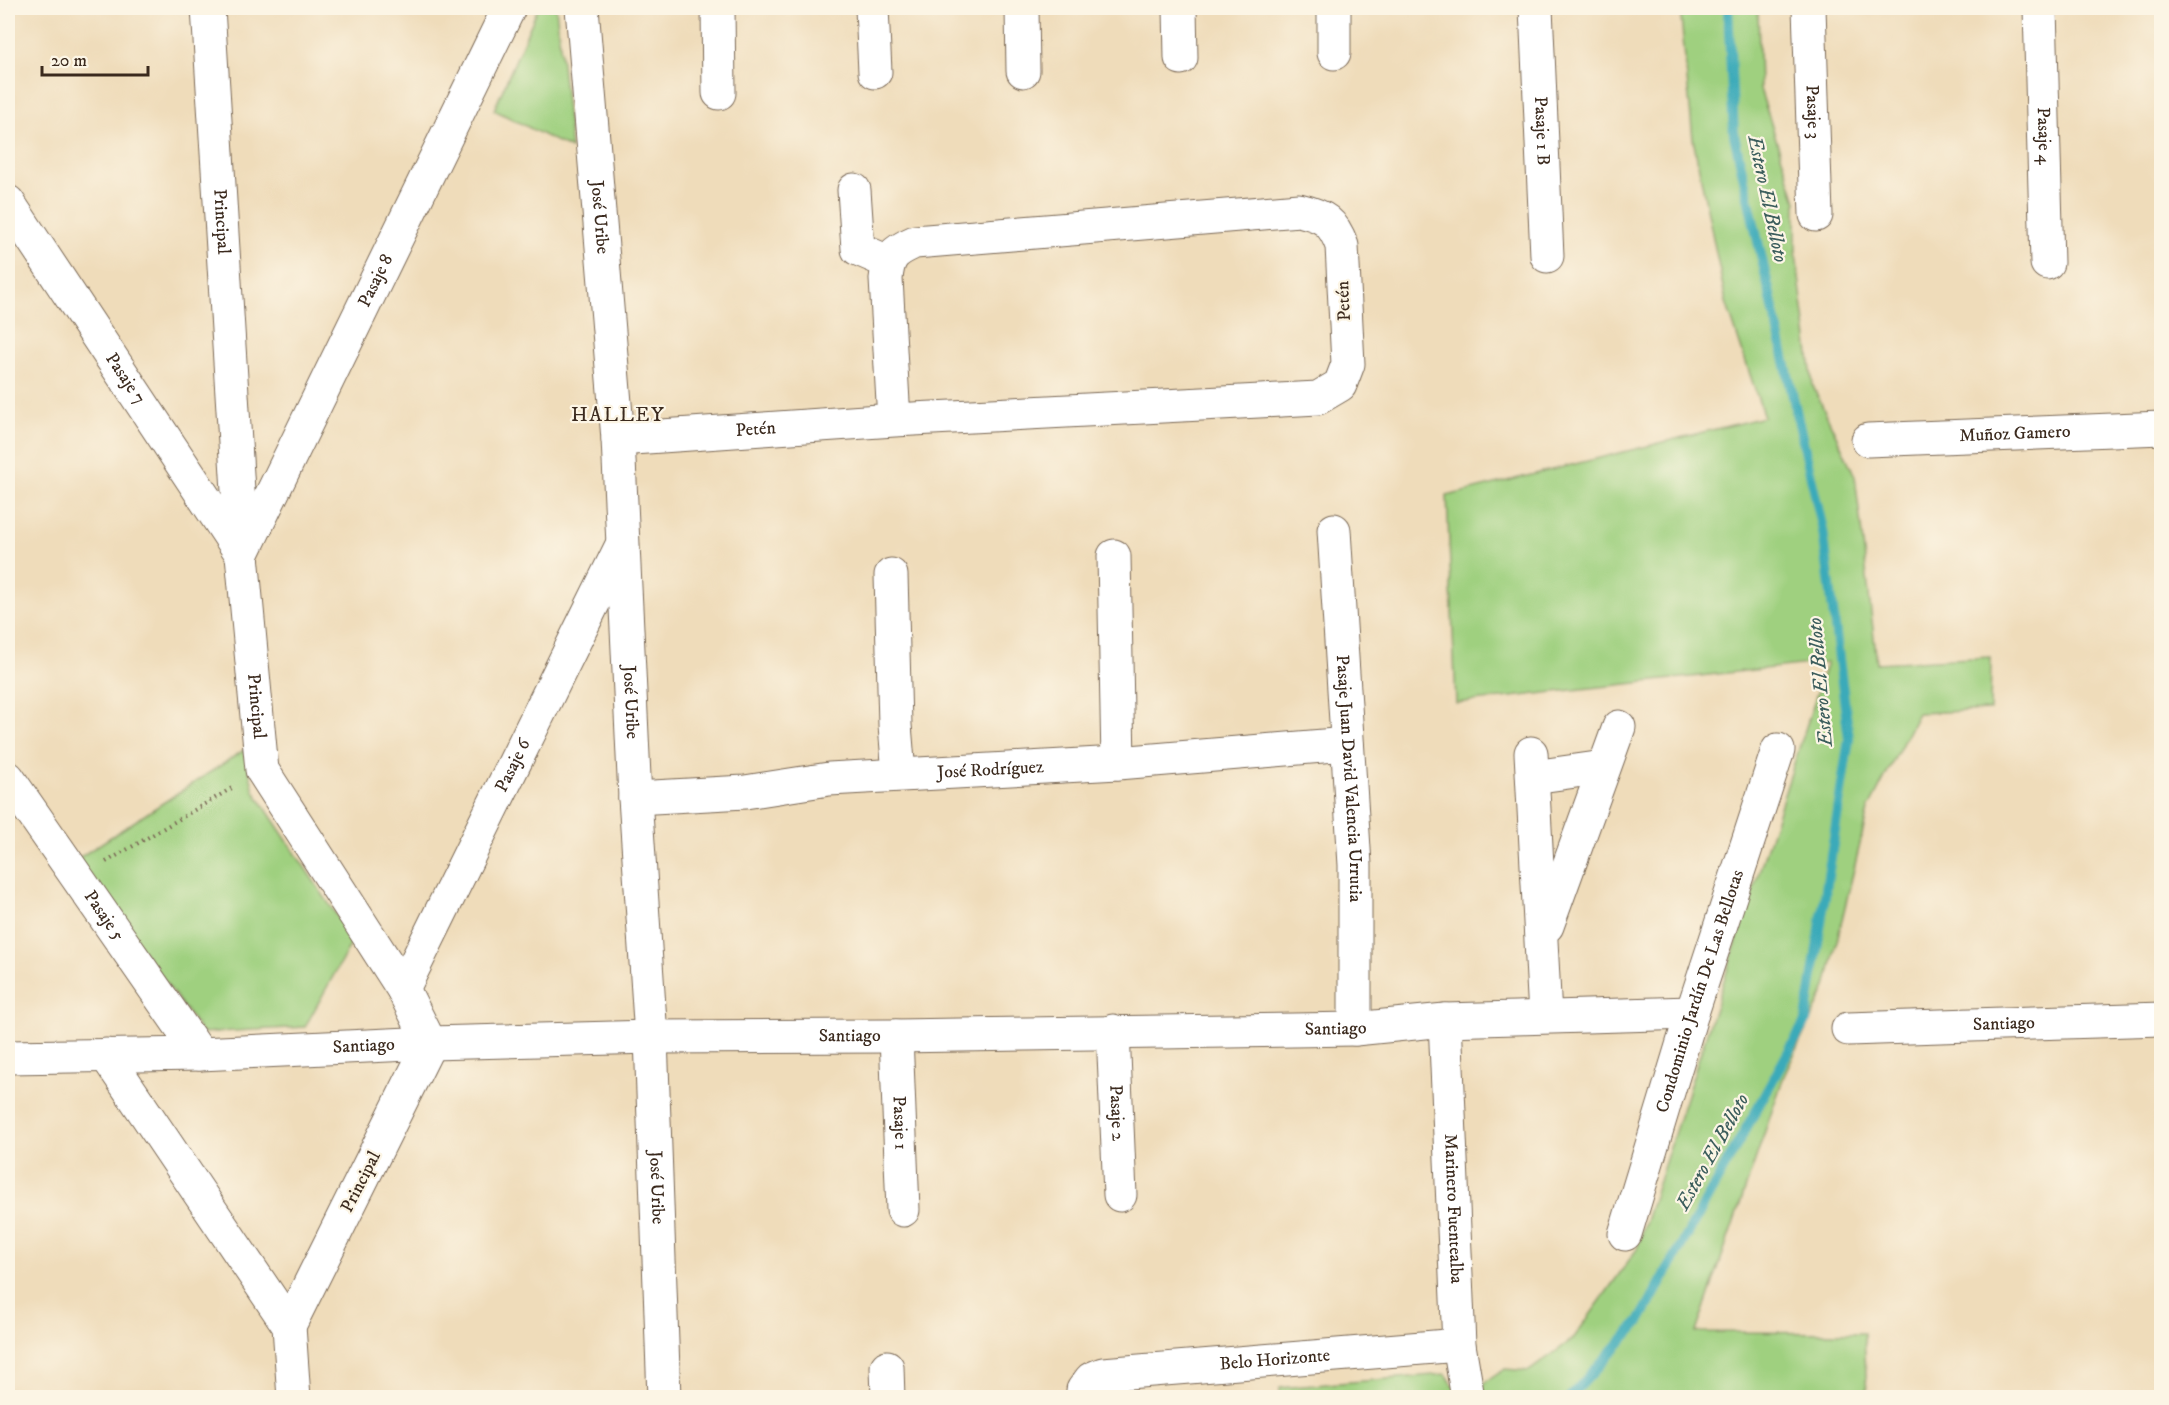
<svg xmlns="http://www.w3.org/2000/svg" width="2169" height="1405" font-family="'IM FELL DW Pica',serif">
<rect width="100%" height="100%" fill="#fcf5e5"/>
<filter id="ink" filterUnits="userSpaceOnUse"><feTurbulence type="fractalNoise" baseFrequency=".0167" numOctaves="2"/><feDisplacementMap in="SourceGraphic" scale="12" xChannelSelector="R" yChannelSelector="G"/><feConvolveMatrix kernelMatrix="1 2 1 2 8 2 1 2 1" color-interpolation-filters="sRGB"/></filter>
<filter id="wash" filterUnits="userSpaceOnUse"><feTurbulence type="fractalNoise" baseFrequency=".008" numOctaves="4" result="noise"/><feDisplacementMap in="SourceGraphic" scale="24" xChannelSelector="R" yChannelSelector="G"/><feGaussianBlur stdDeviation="1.35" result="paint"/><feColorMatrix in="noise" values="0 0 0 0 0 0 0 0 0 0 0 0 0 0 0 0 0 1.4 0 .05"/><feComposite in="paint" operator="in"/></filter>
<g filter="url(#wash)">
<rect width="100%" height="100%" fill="#efdcba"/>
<!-- green -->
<g fill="#9fd07f" stroke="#6d7d4e" stroke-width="1.5">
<path d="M538 8H556L571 149 494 110Z"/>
<path d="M1680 8H1758L1760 89 1796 201V254L1813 386 1855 476 1877 663 1991 657 1990 710 1918 713 1868 810 1826 987 1784 1076 1696 1332 1864 1333 1867 1397 1280 1398V1388L1446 1374 1455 1388 1484 1383 1505 1369 1529 1371 1573 1339 1637 1249 1827 662 1456 703 1447 496 1764 417 1726 302 1693 139Z"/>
<path d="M244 750 254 791 353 940 305 1027 202 1033 77 859Z"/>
</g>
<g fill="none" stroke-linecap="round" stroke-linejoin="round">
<!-- stream -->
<path stroke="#3baab9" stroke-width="10" d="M1569 1398 1639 1322 1806 1020 1849 739 1823 530 1734 135 1728 8"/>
</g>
</g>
<g filter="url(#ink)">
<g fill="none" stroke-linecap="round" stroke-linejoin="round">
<!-- street casing -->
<g stroke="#7a6855" stroke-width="35">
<g id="street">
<path id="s1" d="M208 8 242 555 262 770 403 989 430 1043 289 1326"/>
<path id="s2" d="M582 8 618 439 635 798 651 1037 664 1398"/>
<path d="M718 8 719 93"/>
<path d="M872 8 875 72"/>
<path d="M1022 8 1023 71"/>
<path d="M1180 8 1181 58"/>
<path id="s3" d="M1536 8 1547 256"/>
<path id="s4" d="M1809 8 1816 215"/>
<path id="s5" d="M2040 8 2047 263"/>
<path d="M1334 53V8"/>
<path d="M854 190 858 249 888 262"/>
<path id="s6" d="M8 202 241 553"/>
<path id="s7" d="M618 439 894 420 1318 398 1340 385 1348 364 1342 246C1333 221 1324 216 1299 210L915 242C894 251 888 256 886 279L894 420"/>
<path id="s8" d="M1868 440 2162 428"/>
<path id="s9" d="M1334 530 1355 865V1029"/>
<path id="s10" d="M243 553 509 8"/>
<path d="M1114 556 1118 763"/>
<path d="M891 575 895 725 899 774"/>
<path d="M1531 753 1545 1016"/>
<path d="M1533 777 1604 767"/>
<path id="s11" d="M8 778 200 1054"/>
<path id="s12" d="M635 798 745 792 829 779 1118 763 1347 744"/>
<path d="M1547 926 1619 727"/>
<path id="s13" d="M403 989 622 545"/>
<path id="s14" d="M1445 1020 1459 1345 1468 1398"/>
<path id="s15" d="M1848 1029 2162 1019"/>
<path id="s16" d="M1113 1031 1120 1195"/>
<path id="s17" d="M896 1036 903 1210"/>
<path d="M106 1055 289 1326 294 1398"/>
<path id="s18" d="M8 1057 200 1054 430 1043 651 1037 896 1036 1355 1029 1445 1020 1692 1013"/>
<path id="s19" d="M1625 1234 1692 1013 1778 750"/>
<path d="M887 1367 888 1398"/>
<path id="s20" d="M1083 1398V1390L1091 1379 1103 1374 1459 1345"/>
</g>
</g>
<!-- path -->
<path stroke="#7a6855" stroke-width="4" stroke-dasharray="1.5 4.5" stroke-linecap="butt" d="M106 862 232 788"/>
<!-- street -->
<use href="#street" stroke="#fff" stroke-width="33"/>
</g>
</g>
<g text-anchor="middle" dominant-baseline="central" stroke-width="4.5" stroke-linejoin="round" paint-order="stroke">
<!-- street labels -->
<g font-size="18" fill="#3b2a1e" stroke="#fcf5e5">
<text stroke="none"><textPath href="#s4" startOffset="104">Pasaje 3</textPath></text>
<text stroke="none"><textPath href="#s3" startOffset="123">Pasaje 1 B</textPath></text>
<text stroke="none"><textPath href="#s5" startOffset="128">Pasaje 4</textPath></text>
<text stroke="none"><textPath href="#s2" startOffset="210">José Uribe</textPath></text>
<text stroke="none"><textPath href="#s1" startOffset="214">Principal</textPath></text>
<text stroke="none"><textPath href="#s10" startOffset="303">Pasaje 8</textPath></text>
<text transform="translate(1344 301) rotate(-93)">Petén</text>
<text stroke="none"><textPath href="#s6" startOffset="212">Pasaje 7</textPath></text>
<text stroke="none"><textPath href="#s7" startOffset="138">Petén</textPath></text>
<text stroke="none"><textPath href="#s8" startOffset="147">Muñoz Gamero</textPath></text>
<text stroke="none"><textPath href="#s2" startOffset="696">José Uribe</textPath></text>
<text stroke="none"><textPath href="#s1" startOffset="700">Principal</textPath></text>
<text stroke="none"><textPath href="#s13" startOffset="249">Pasaje 6</textPath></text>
<text stroke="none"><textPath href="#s12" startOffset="357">José Rodríguez</textPath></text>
<text stroke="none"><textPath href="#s9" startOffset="249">Pasaje Juan David Valencia Urrutia</textPath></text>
<text stroke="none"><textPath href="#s11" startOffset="168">Pasaje 5</textPath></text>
<text stroke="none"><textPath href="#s19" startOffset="254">Condominio Jardín De Las Bellotas</textPath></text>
<text stroke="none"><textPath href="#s15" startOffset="156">Santiago</textPath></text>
<text stroke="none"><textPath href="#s18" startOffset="1328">Santiago</textPath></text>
<text stroke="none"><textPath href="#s18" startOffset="842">Santiago</textPath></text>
<text stroke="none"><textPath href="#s18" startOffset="356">Santiago</textPath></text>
<text stroke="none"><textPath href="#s16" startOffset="82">Pasaje 2</textPath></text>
<text stroke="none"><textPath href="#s17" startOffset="87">Pasaje 1</textPath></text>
<text transform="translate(361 1182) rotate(-63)">Principal</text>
<text stroke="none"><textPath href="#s2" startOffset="1182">José Uribe</textPath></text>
<text stroke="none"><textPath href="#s14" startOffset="189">Marinero Fuentealba</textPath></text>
<text stroke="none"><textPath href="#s20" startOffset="207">Belo Horizonte</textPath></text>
</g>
<!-- water labels -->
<g font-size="20" font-style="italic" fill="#3b5d5c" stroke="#fcf5e5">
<text transform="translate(1767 199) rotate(78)">Estero El Belloto</text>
<text transform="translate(1821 682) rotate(-95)">Estero El Belloto</text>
<text transform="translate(1713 1152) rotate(-61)">Estero El Belloto</text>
</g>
<!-- neighbourhood labels -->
<g font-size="20" letter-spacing="1.5" fill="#3b2a1e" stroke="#fcf5e5">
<text x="618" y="415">HALLEY</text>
</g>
</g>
<!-- margin -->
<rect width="2169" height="1405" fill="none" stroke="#fcf5e5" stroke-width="30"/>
<!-- scale -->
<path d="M42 66v9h106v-9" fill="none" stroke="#3b2a1e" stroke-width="3"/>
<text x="51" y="66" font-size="18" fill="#3b2a1e" stroke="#fcf5e5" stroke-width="4.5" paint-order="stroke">20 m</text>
</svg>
